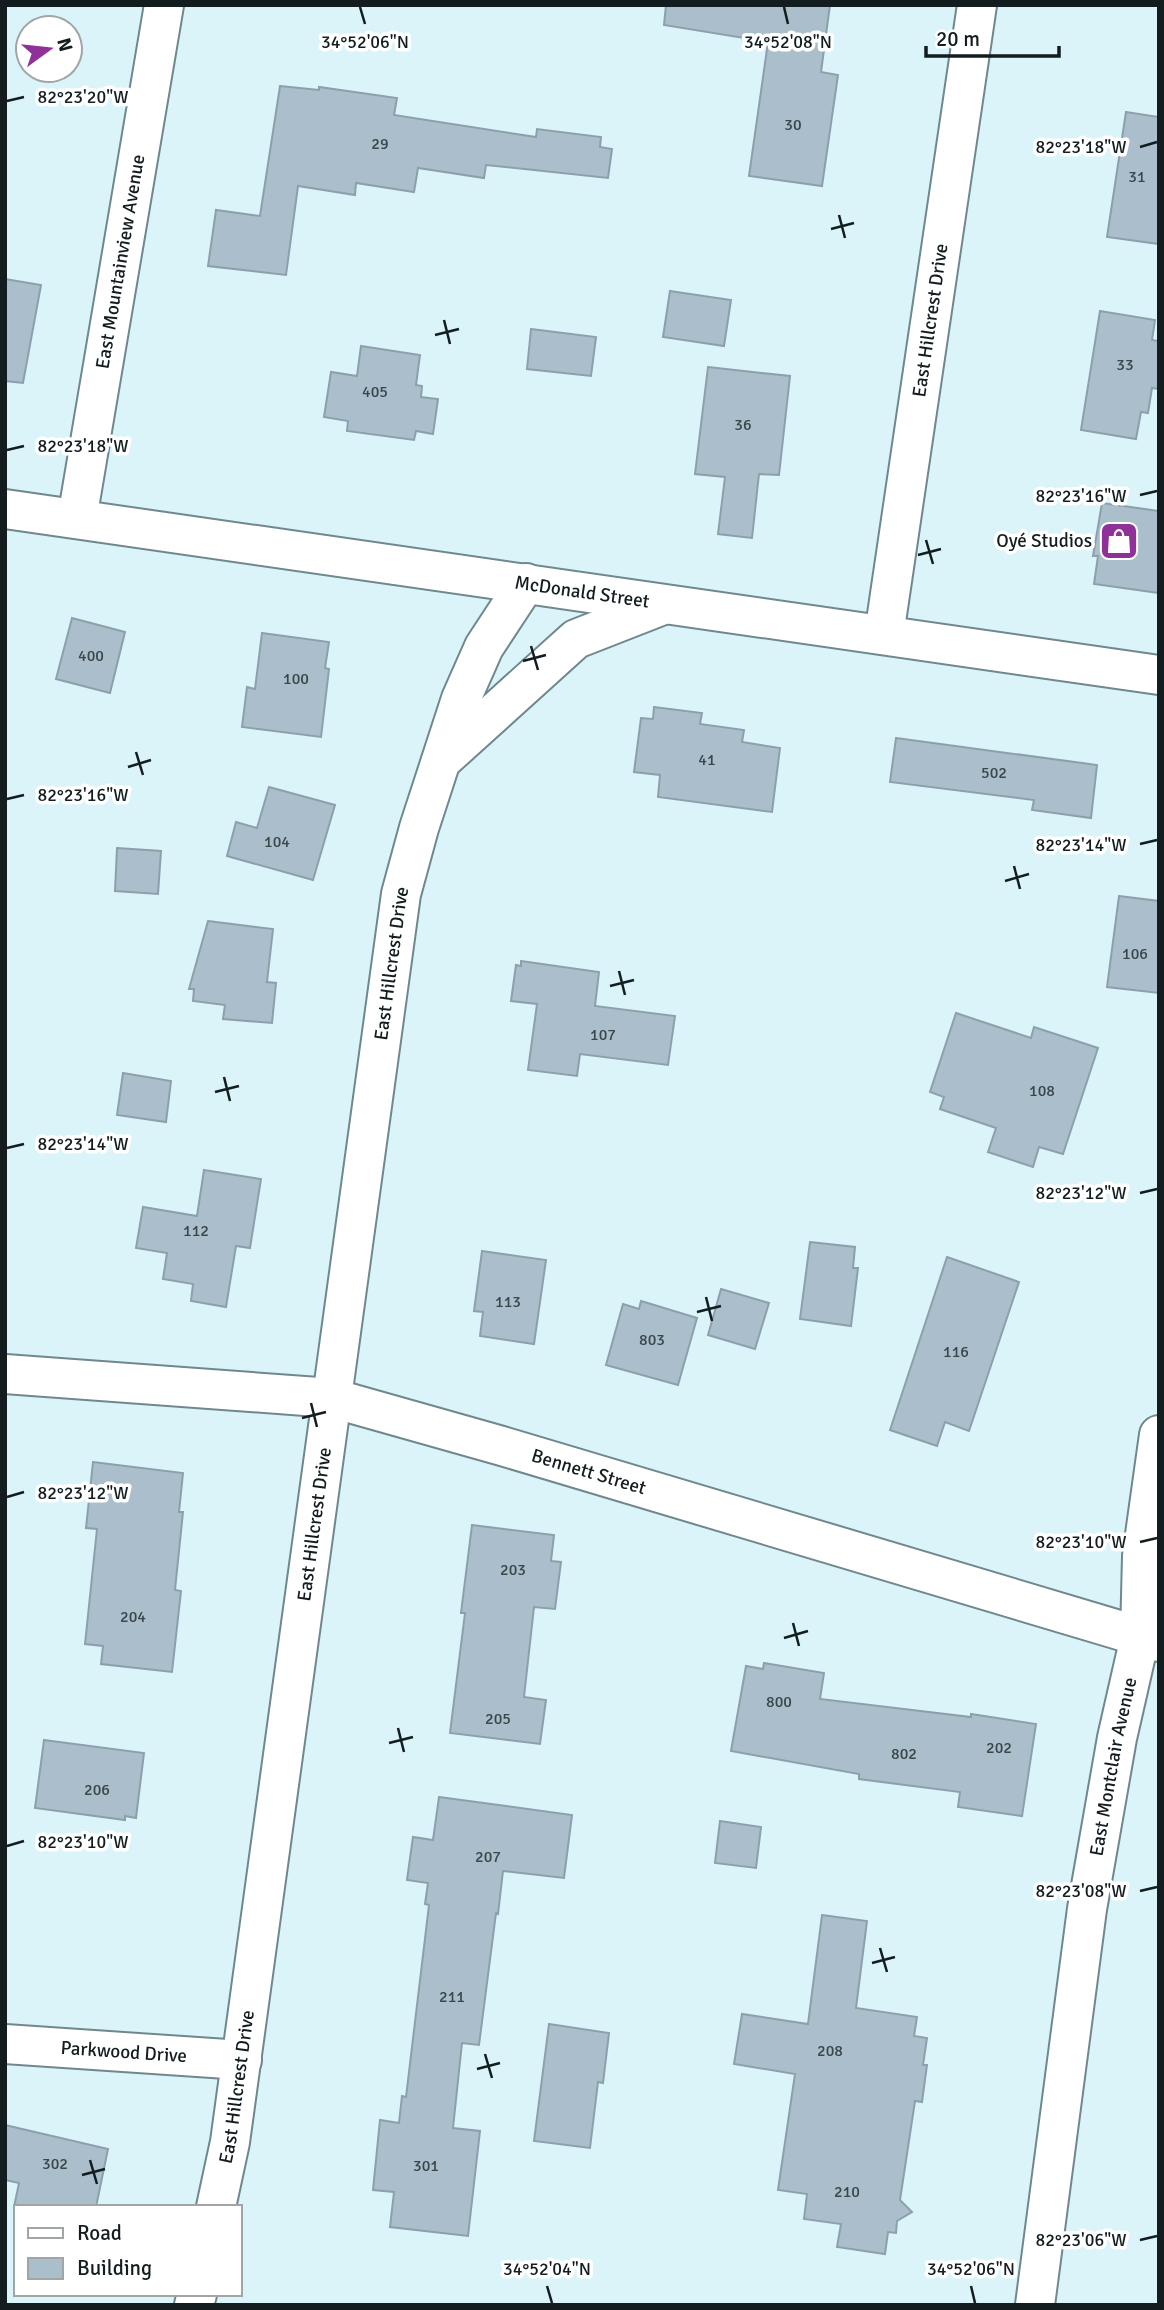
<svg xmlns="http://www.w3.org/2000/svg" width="1164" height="2310" font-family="Signika,sans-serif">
<rect width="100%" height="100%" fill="#daf4fa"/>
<!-- building -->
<g fill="#aabfcb" stroke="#8ca0ac" stroke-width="2">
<path d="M666 5H830L821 72 838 75 822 186 749 176 768 42 664 25Z"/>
<path d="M280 86 319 90V87L397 98 394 115 536 137 537 129 601 137 600 147 612 149 608 178 486 165 484 178 418 168 414 192 356 183 355 195 298 186 286 275 208 266 216 210 260 216Z"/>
<path d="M1126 112 1159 117V244L1107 237Z"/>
<path d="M5 279 41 285 23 383 5 381Z"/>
<path d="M670 291 731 300 724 346 663 337Z"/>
<path d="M1100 311 1155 320 1152 340 1159 341V389L1152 388 1148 413 1141 412 1136 439 1081 430Z"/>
<path d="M531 329 596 337 591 376 527 369Z"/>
<path d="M361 346 420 355 416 385 422 386 421 397 438 399 433 434 416 431 414 440 347 431 348 421 324 417 331 372 357 376Z"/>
<path d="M708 367 790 376 779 475 759 474 752 538 718 534 725 477 695 474Z"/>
<path d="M1102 503 1159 511V593L1094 584 1098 556H1093Z"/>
<path d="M72 618 125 632 110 693 56 679Z"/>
<path d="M262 633 329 642 325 668 329 669 321 737 242 727 247 687 255 689Z"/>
<path d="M654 707 702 713 700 724 744 730 742 742 780 748 772 812 658 797 660 775 634 772 641 718 653 719Z"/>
<path d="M896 738 1097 765 1091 818 1032 810 1034 800 890 782Z"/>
<path d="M269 787 335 805 313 880 227 856 236 822 257 828Z"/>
<path d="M117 848 161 851 158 894 115 891Z"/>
<path d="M1119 896 1159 901V993L1107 987Z"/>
<path d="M208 921 273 929 267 982 276 983 272 1023 223 1019 225 1005 193 1001 194 989H189Z"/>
<path d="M521 961 599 972 595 1006 675 1016 668 1065 580 1054 577 1076 528 1070 537 1004 511 1001 516 965 521 966Z"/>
<path d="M956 1013 1031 1038 1034 1027 1098 1048 1063 1154 1039 1147 1033 1167 988 1152 996 1128 940 1109 944 1097 930 1092Z"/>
<path d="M123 1073 171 1081 166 1122 117 1115Z"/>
<path d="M204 1170 261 1179 250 1248 236 1246 226 1307 191 1301 193 1284 163 1279 167 1253 136 1248 143 1207 197 1216Z"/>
<path d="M810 1242 855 1247 853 1268H858L851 1326 800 1319Z"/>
<path d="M482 1251 546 1260 534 1344 480 1336 483 1312 474 1311Z"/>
<path d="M947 1257 1019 1282 969 1431 945 1422 937 1446 890 1430Z"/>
<path d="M721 1289 769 1303 755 1349 708 1335Z"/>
<path d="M641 1301 697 1318 678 1385 606 1365 623 1304 639 1309Z"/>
<path d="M93 1462 183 1473 179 1512H183L175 1590 181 1591 172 1672 101 1664 103 1646 85 1644 97 1529 86 1528Z"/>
<path d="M472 1525 554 1535 551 1561 561 1562 555 1609 534 1607 524 1697 546 1700 540 1744 450 1733 465 1613H461Z"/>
<path d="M764 1663 824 1673 820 1699 971 1717V1714L1036 1724 1022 1816 958 1807 960 1792 859 1779V1774L731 1751 746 1666 763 1669Z"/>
<path d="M44 1740 144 1753 136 1818 125 1816V1820L35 1808Z"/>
<path d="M439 1797 572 1815 564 1878 503 1871 498 1914 496 1913 479 2045 462 2043 453 2128 480 2131 468 2236 390 2227 394 2192 373 2190 380 2120 399 2123 402 2096 406 2097 429 1905 425 1904 428 1883 407 1880 413 1837 433 1840Z"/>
<path d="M720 1821 761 1827 756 1868 715 1863Z"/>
<path d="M822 1915 867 1921 856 2008 917 2017 914 2036 927 2038 923 2065H927L922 2102 915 2101 900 2200 912 2212 897 2221 896 2233 888 2232 885 2254 837 2247 841 2224 804 2219 807 2194 778 2190 795 2074 734 2064 742 2014 808 2024Z"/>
<path d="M549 2024 609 2033 603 2083 598 2082 590 2148 534 2141Z"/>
<path d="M5 2125 108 2149 96 2207H14L19 2183 5 2180Z"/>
</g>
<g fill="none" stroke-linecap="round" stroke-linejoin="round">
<!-- minor casing -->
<g stroke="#70888d" stroke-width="42">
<g id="minor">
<path id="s1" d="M5 509 1159 675"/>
<path id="s2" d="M77 519 164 5"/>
<path id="s3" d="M884 635 977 5"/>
<path d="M441 761 576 639 663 605"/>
<path id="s4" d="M5 1374 332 1398 502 1446 1159 1642"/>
<path id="s5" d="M5 2044 242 2060"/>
<path id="s6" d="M216 2207 230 2142 401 894 419 828 461 699 484 647 526 583"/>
<path d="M194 2305 197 2294"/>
<path id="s7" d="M1035 2305 1087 1909 1117 1738 1140 1637 1142 1556 1159 1435"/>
</g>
</g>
<!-- minor -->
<use href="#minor" stroke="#fff" stroke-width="38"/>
</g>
<!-- ticks -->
<path fill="none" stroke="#131d1f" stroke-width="2.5" d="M360 7 365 24M784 7 788 24M7 101 24 97M1140 147 1157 142M839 215 845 238M831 229 854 223M444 320 450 344M435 335 459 329M7 450 24 446M1140 495 1157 491M926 540 933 564M918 555 941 549M531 646 538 670M523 661 546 655M136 752 143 775M128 767 151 760M7 799 24 795M1140 844 1157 840M1014 866 1020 889M1005 881 1029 874M619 971 625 995M610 986 634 980M224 1077 230 1101M215 1092 239 1086M7 1148 24 1144M1140 1193 1157 1189M706 1297 712 1321M697 1312 721 1306M311 1403 317 1427M302 1418 326 1412M7 1497 24 1492M1140 1542 1157 1538M793 1623 799 1646M784 1638 808 1631M398 1728 404 1752M389 1743 413 1737M7 1846 24 1841M1140 1891 1157 1887M880 1948 887 1972M872 1963 895 1957M485 2054 492 2078M477 2069 500 2063M90 2160 97 2184M82 2175 105 2169M1140 2240 1157 2236M547 2286 552 2303M971 2286 975 2303"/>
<!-- icons -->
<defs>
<g id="shop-square" transform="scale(2.0125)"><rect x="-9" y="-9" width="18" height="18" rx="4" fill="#90319a" stroke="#fff"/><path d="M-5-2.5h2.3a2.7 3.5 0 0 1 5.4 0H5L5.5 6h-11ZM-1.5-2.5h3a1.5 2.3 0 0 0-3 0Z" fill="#fff"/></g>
</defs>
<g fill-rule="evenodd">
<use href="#shop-square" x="1119" y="541"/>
</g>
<g text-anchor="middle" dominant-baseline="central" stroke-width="7" stroke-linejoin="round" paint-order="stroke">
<!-- number labels -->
<g font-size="16" fill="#39464a">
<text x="793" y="125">30</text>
<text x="380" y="144">29</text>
<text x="1137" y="177">31</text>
<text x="1125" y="365">33</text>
<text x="375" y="392">405</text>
<text x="743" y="425">36</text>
<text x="91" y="656">400</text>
<text x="296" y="679">100</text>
<text x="707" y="760">41</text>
<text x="994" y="773">502</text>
<text x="277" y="842">104</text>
<text x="1135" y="954">106</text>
<text x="603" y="1035">107</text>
<text x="1042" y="1091">108</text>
<text x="196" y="1231">112</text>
<text x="508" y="1302">113</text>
<text x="652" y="1340">803</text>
<text x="956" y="1352">116</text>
<text x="513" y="1570">203</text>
<text x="133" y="1617">204</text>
<text x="779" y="1702">800</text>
<text x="498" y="1719">205</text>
<text x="999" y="1748">202</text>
<text x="904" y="1754">802</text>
<text x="97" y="1790">206</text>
<text x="488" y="1857">207</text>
<text x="452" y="1997">211</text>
<text x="830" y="2051">208</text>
<text x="55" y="2164">302</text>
<text x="426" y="2166">301</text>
<text x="847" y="2192">210</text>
</g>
<!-- street labels -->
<g font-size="19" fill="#131d1f" stroke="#fff">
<text stroke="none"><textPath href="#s2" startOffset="261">East Mountainview Avenue</textPath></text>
<text stroke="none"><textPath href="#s3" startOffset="318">East Hillcrest Drive</textPath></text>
<text stroke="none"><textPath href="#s1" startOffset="583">McDonald Street</textPath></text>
<text stroke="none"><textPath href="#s6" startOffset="1256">East Hillcrest Drive</textPath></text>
<text stroke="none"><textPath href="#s4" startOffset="595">Bennett Street</textPath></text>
<text stroke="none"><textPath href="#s6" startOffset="690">East Hillcrest Drive</textPath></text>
<text stroke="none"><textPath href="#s7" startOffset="544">East Montclair Avenue</textPath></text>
<text stroke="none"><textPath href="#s5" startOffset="119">Parkwood Drive</textPath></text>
<text stroke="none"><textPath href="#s6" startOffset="122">East Hillcrest Drive</textPath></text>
</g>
<!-- poi labels -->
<g font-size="19" fill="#131d1f" stroke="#fff" text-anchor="end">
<text x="1092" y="541">Oyé Studios</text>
</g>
</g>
<g font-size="18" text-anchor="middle" fill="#131d1f" stroke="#fff" stroke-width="7" stroke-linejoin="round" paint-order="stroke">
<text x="365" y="48">34°52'06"N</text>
<text x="788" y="48">34°52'08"N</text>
<text x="83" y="103">82°23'20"W</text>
<text x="1081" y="153">82°23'18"W</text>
<text x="83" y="452">82°23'18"W</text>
<text x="1081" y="502">82°23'16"W</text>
<text x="83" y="801">82°23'16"W</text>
<text x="1081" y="851">82°23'14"W</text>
<text x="83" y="1150">82°23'14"W</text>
<text x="1081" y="1199">82°23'12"W</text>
<text x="83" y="1499">82°23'12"W</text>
<text x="1081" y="1548">82°23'10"W</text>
<text x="83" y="1848">82°23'10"W</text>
<text x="1081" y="1897">82°23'08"W</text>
<text x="1081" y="2246">82°23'06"W</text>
<text x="547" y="2275">34°52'04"N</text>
<text x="971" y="2275">34°52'06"N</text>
</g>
<!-- border -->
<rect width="1164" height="2310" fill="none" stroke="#131d1f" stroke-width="14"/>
<!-- legend -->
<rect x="14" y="2205" width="228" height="91" fill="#ffffff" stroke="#a1a5a5" stroke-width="2"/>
<rect x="28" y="2228" width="35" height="10" fill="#ffffff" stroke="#a1a5a5" stroke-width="2"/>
<text x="77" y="2240" font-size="21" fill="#131d1f">Road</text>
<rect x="28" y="2258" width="35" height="21" fill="#aabfcb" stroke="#a1a5a5" stroke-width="2"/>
<text x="77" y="2275" font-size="21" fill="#131d1f">Building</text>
<!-- north arrow -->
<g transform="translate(49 49) rotate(75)"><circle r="33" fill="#ffffff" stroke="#a1a5a5" stroke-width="2"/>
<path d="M0-5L12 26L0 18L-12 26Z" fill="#90319a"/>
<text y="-10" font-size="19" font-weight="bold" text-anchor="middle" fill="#131d1f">N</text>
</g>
<!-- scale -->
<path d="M926 46v10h133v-10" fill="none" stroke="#131d1f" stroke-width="3.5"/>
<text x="936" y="46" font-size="21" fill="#131d1f" stroke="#ffffff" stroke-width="5" paint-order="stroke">20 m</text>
</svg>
